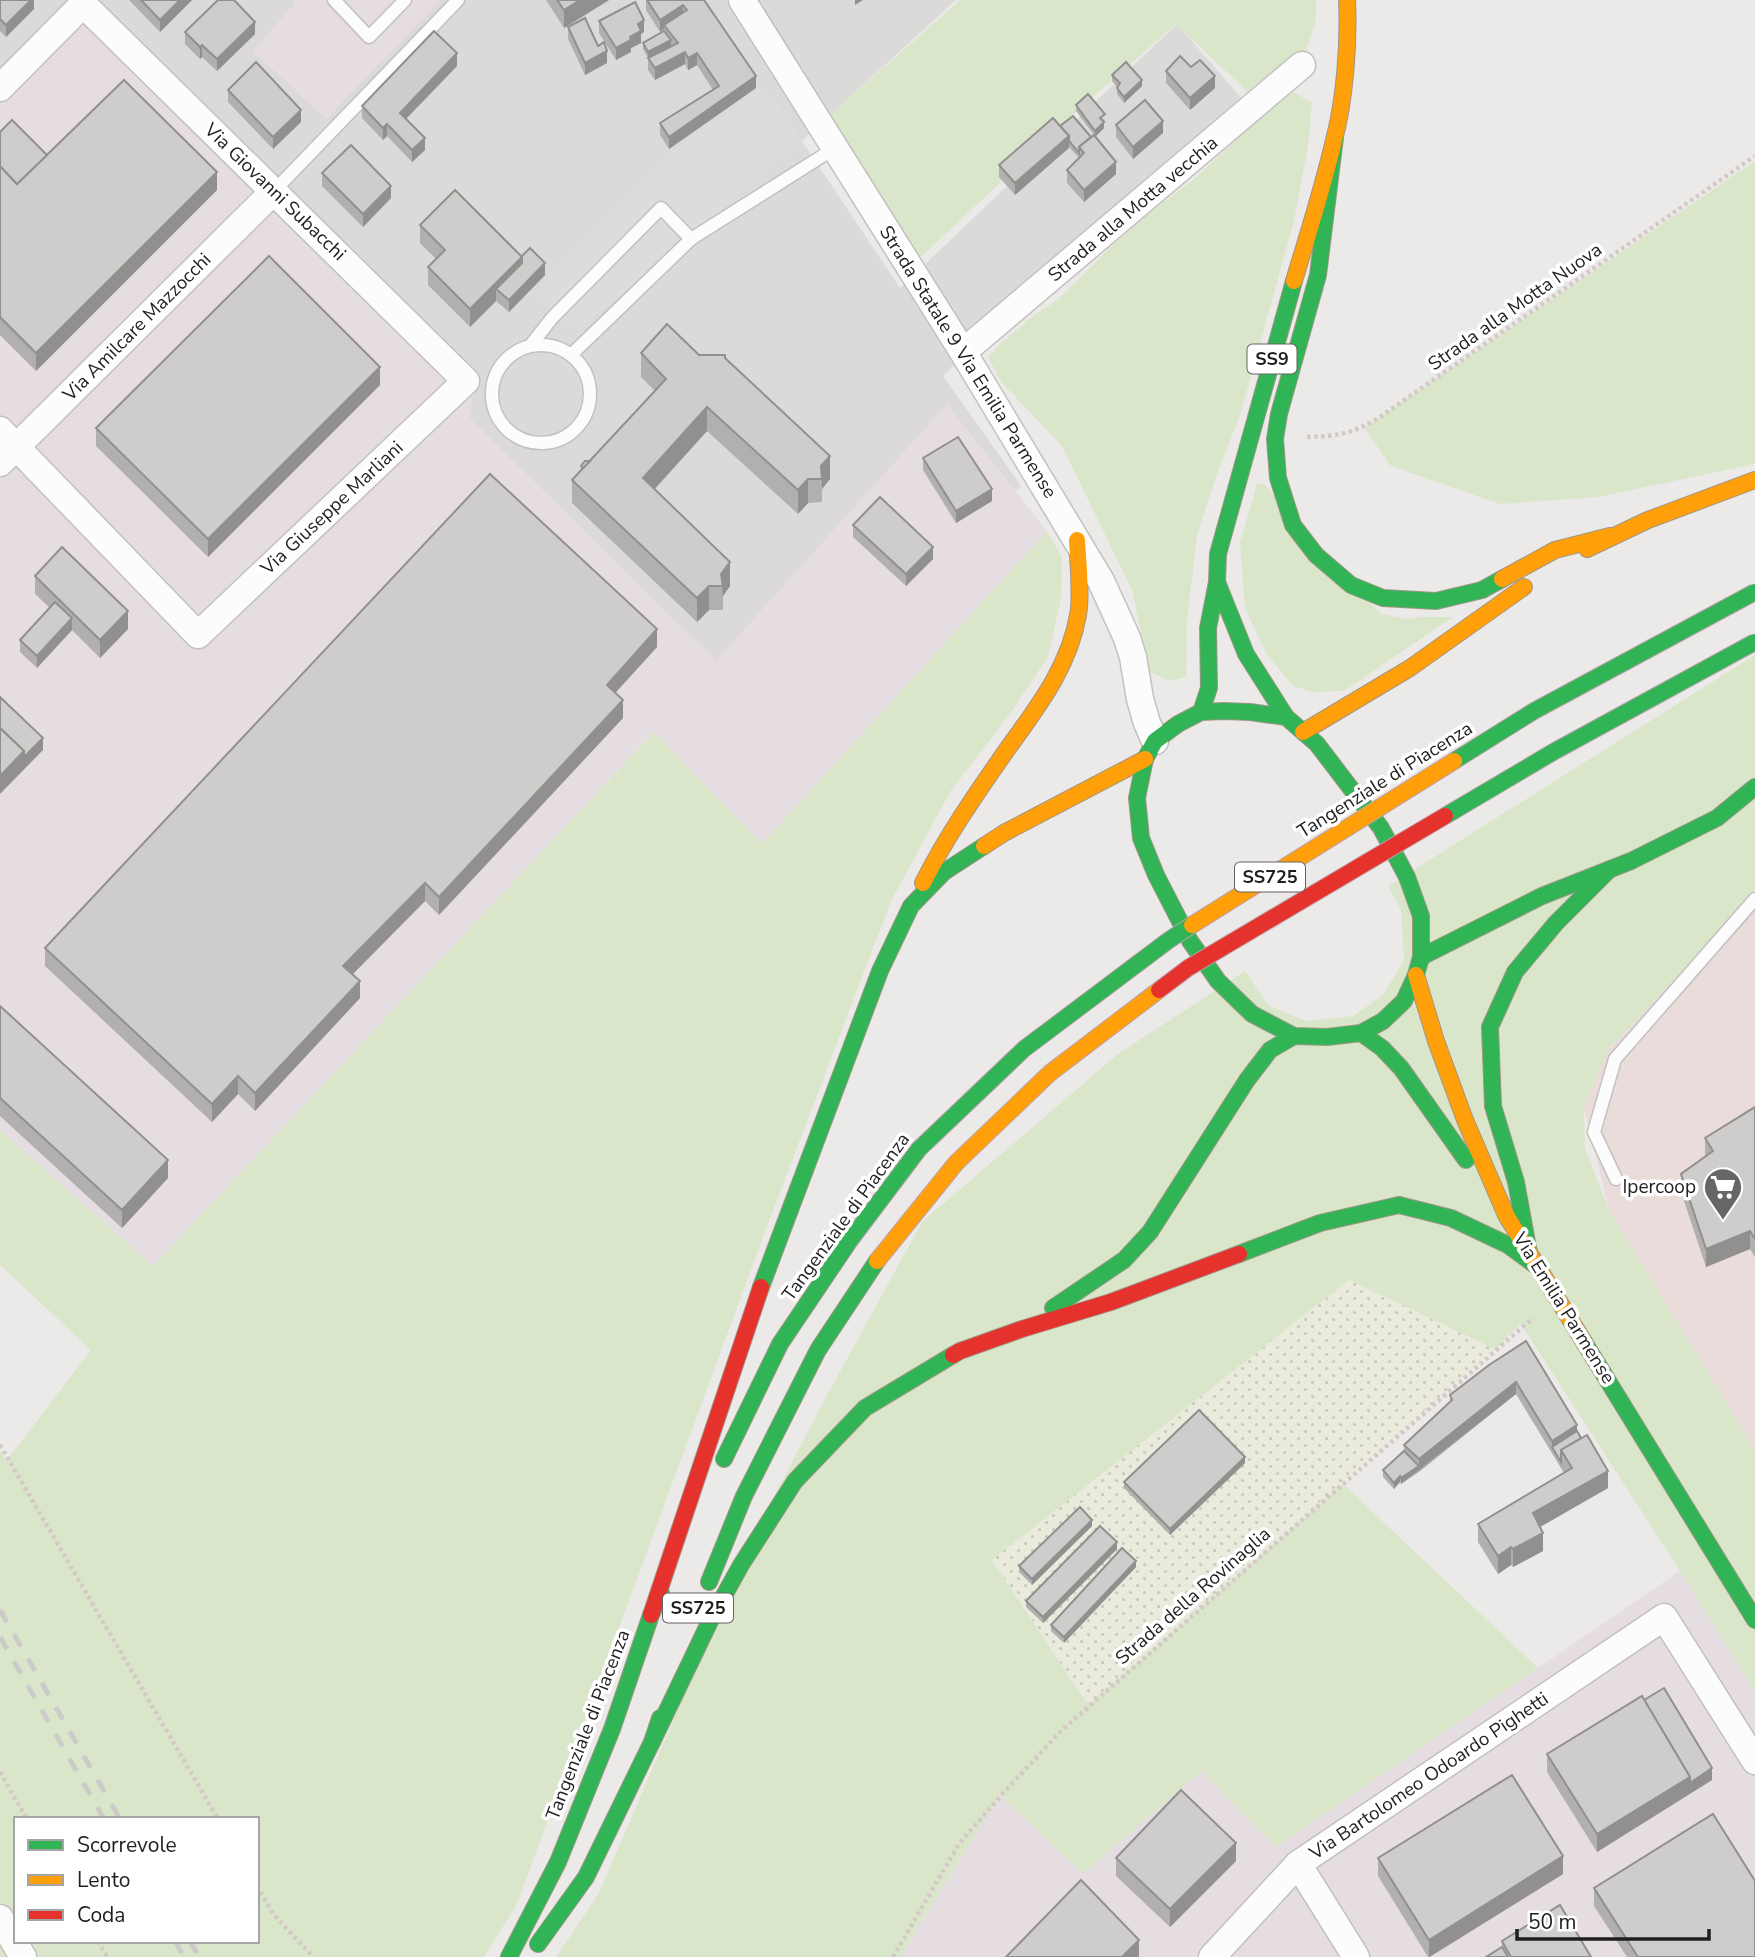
<svg xmlns="http://www.w3.org/2000/svg" width="1755" height="1957" font-family="'Nunito Sans',sans-serif">
<defs>
<pattern id="farmland-dots" width="8" height="8" patternUnits="userSpaceOnUse" patternTransform="scale(1.75)"><rect width="8" height="8" fill="#ebebdd"/><path d="M2 2h.1M6 6h.1" fill="none" stroke="#c9c9bd" stroke-width="1.8" stroke-linecap="round"/></pattern>
</defs>
<rect width="100%" height="100%" fill="#eceae8"/>
<!-- residential -->
<path fill="#dbdad9" d="M0 0H956L802 141 900 288 1177 24 1244 101 943 376 1021 486 899 608 716 661 470 419 0 88Z"/>
<!-- commercial -->
<path fill="#e9dcdb" d="M1755 894V1450L1609 1210 1584 1107 1608 1050Z"/>
<!-- industrial -->
<g fill="#e5dde2">
<path d="M293 0H441L326 119 253 51 295 3Z"/>
<path d="M83 2 476 378 470 419 716 661 947 404 1047 531 762 844 653 732 153 1267 0 1130V88Z"/>
<path d="M1680 1571 1755 1692V1957H900L1000 1794 1083 1874 1201 1771 1276 1847Z"/>
</g>
<!-- farmland -->
<path fill="url(#farmland-dots)" d="M1349 1280 1495 1349 1088 1705 992 1559Z"/>
<!-- grass -->
<g fill="#dae6ca" fill-rule="evenodd">
<path d="M960 0H1316V19L1302 65 1258 102 1176 24 1076 112 910 267 820 124Z"/>
<path d="M1294 92 1312 103 1308 146 1294 221 1240 415 1217 474 1197 535 1187 621 1186 677 1168 681 1149 671 1132 590 1062 446 1001 382 988 357 999 345 1032 317 1057 300 1110 248 1146 216 1192 181 1276 103Z"/>
<path d="M1755 161V464L1598 497 1500 504 1391 466 1364 428Z"/>
<path d="M1257 484H1264L1381 614 1407 619 1420 617H1453L1344 691 1313 692 1293 686 1266 653 1245 608 1240 543Z"/>
<path d="M1047 531 1062 557 1061 598 1048 657 1011 712 950 792 891 901 766 1229 517 1904 484 1957H0V1451L6 1461 91 1350 0 1265V1130L153 1266 654 732 762 844ZM16 1819H257V1941H16Z"/>
<path d="M1755 655V894L1608 1050 1584 1108 1585 1149 1609 1210 1755 1450V1692L1680 1571 1521 1324 1495 1349 1349 1280 992 1560 1088 1705 1343 1484 1538 1668 1276 1847 1201 1771 1083 1874 1000 1795 900 1957H556L598 1895 752 1538 825 1399 922 1222 1118 1054 1245 971 1269 1006 1306 1021 1353 1016 1383 995 1404 960 1401 910 1388 886Z"/>
</g>
<!-- parking -->
<path fill="#dddcdb" d="M764 85 802 141 580 330 563 323 534 294 666 156Z"/>
<g fill="none" stroke-linecap="round" stroke-linejoin="round">
<!-- lane casing -->
<g stroke="#c2c1c0" stroke-width="15">
<g id="lane">
<path d="M334 0 369 37 405 0"/>
<path d="M274 191 458 0"/>
<circle cx="541" cy="394" r="49"/>
<path d="M530 346 552 318 661 208 691 239"/>
<path d="M571 355 691 239 835 148"/>
<path d="M1616 1179 1594 1132 1615 1059 1755 899"/>
</g>
</g>
<!-- street casing -->
<g stroke="#c2c1c0" stroke-width="29">
<g id="street">
<path d="M742 0 963 352 1101 581 1127 638 1133 657 1140 699 1147 723 1155 741"/>
<path d="M0 88 83 4 466 381 198 635 0 430"/>
<path d="M963 352 1302 65"/>
<path d="M0 463 274 191"/>
<path d="M1298 1864 1356 1957"/>
<path d="M0 1918 23 1957"/>
<path d="M1212 1957 1298 1864 1664 1617 1755 1761"/>
</g>
</g>
<!-- fast casing -->
<g stroke="#a09687" stroke-width="18">
<g id="fast">
<path d="M1335 138 1318 275 1279 414 1275 439 1278 478 1293 525 1316 555 1351 585 1383 598 1436 601 1482 590 1502 579"/>
<path d="M1224 711 1250 712 1286 717 1317 744 1381 828 1407 877 1421 916V957L1416 975 1404 1001 1383 1021 1361 1033 1327 1037 1294 1036 1252 1014 1218 981 1190 941 1156 875 1141 838 1137 798 1145 759 1155 741 1178 724 1201 712Z"/>
<path d="M1201 712 1209 688 1208 628 1217 582"/>
<path d="M1286 717 1246 654 1217 582 1218 554 1294 281"/>
<path d="M1421 957 1542 896 1631 861 1717 818 1755 787"/>
<path d="M1361 1033 1382 1048 1401 1068 1466 1160"/>
<path d="M1529 1253 1516 1182 1493 1106 1490 1027 1515 972 1556 923 1610 869"/>
<path d="M1239 1254 1320 1223 1399 1205 1451 1218 1508 1245 1539 1268"/>
<path d="M761 1287 880 971 911 906 944 872 984 846"/>
<path d="M1053 1308 1124 1260 1150 1232 1247 1080 1270 1050 1294 1036"/>
<path d="M1584 1342 1755 1620"/>
<path d="M724 1459 780 1344 848 1243"/>
<path d="M709 1582 744 1496 818 1350 877 1261"/>
<path d="M652 1742 711 1619 741 1565 795 1481 865 1408 953 1355"/>
<path d="M538 1944 586 1877 652 1742 660 1718"/>
<path d="M509 1957 558 1862 612 1729 651 1615 661 1593"/>
</g>
</g>
<!-- slow casing -->
<g stroke="#a09687" stroke-width="18">
<g id="slow">
<path d="M1294 281C1308 234 1323 188 1334 140 1345 99 1349 43 1347 0"/>
<path d="M1587 549 1648 520 1755 480"/>
<path d="M1502 579 1555 550 1610 536"/>
<path d="M1303 732 1410 668 1524 587"/>
<path d="M984 846 1004 833 1145 759"/>
<path d="M923 883C946 837 976 794 1006 751 1036 709 1069 668 1078 615 1082 596 1078 560 1077 540"/>
<path d="M1416 975 1436 1041 1465 1120 1506 1215 1584 1342"/>
</g>
</g>
<!-- jam casing -->
<g stroke="#a09687" stroke-width="18">
<g id="jam">
<path d="M953 1355 960 1351 1022 1329 1111 1302 1239 1254"/>
<path d="M651 1615 761 1287"/>
</g>
</g>
<!-- path -->
<g stroke="#d5c9c8" stroke-width="4.5" stroke-dasharray="3.5 3.5" stroke-linecap="butt">
<path d="M1307 437C1339 436 1352 434 1380 417L1755 156"/>
<path d="M0 1445 218 1819"/>
<path d="M0 1772 27 1819"/>
<path d="M257 1886 274 1915 313 1957"/>
<path d="M98 1941 107 1957"/>
<path d="M893 1957 959 1844 1004 1792 1061 1731 1533 1318"/>
</g>
<!-- lane -->
<use href="#lane" stroke="#fcfcfc" stroke-width="12"/>
<!-- street -->
<use href="#street" stroke="#fcfcfc" stroke-width="26"/>
<!-- fast -->
<use href="#fast" stroke="#30b455" stroke-width="16"/>
<!-- slow -->
<use href="#slow" stroke="#ff9f0a" stroke-width="16"/>
<!-- jam -->
<use href="#jam" stroke="#e5322d" stroke-width="16"/>
<!-- rail -->
<g stroke="#cbcbca" stroke-width="5" stroke-dasharray="14 14" stroke-linecap="butt">
<path d="M0 1610 120 1819"/>
<path d="M0 1637 104 1819"/>
<path d="M175 1941 184 1957"/>
<path d="M190 1941 199 1957"/>
</g>
<!-- fast-bridge casing -->
<g stroke="#bea2ac" stroke-width="18" stroke-linecap="butt">
<g id="fast-bridge">
<path d="M1454 761 1534 711 1755 592"/>
<path d="M1445 816 1555 751 1755 642"/>
<path d="M848 1243 919 1149 1024 1049 1169 940 1192 925"/>
</g>
</g>
<!-- slow-bridge casing -->
<g stroke="#bea2ac" stroke-width="18" stroke-linecap="butt">
<g id="slow-bridge">
<path d="M1192 925 1454 761"/>
<path d="M877 1261 956 1163 1050 1073 1159 990"/>
</g>
</g>
<!-- jam-bridge casing -->
<g stroke="#bea2ac" stroke-width="18" stroke-linecap="butt">
<path id="jam-bridge" d="M1159 990 1188 968 1445 816"/>
</g>
<!-- fast-bridge -->
<use href="#fast-bridge" stroke="#30b455" stroke-width="16"/>
<!-- slow-bridge -->
<use href="#slow-bridge" stroke="#ff9f0a" stroke-width="16"/>
<!-- jam-bridge -->
<use href="#jam-bridge" stroke="#e5322d" stroke-width="16"/>
</g>
<!-- wall -->
<g fill="#b2b0af">
<path d="M0 0H34V9L6 37 0 31Z"/>
<path d="M129 0H192L160 32Z"/>
<path d="M546 0H609L564 28Z"/>
<path d="M646 0H704L756 88 669 149 660 135V123L713 90 697 65 688 70 685 64 655 80 648 70V58L643 49V43L664 31V29L660 32 646 10Z"/>
<path d="M599 21 644 32 641 34V43L631 48V52L616 60 599 33Z"/>
<path d="M568 27 598 46 607 63 585 75 568 39Z"/>
<path d="M185 32 255 34 217 71 202 57 200 59 185 44Z"/>
<path d="M457 66 406 119 425 150 412 162 387 136 383 140 362 118V106Z"/>
<path d="M1191 67 1215 88 1190 110 1166 83V71Z"/>
<path d="M1112 75 1142 86 1124 103 1117 94V87L1112 81Z"/>
<path d="M228 90 301 122 273 149 228 102Z"/>
<path d="M1076 105 1105 120 1104 122V128L1095 137 1116 174 1084 202 1067 183V170L1079 158 1069 147 1015 195 999 177V165L1060 126 1091 137 1094 135 1076 111Z"/>
<path d="M1116 125 1163 133 1133 159 1116 137Z"/>
<path d="M0 132 47 155 217 190 36 371 0 335Z"/>
<path d="M322 173 391 198 363 227 322 186Z"/>
<path d="M420 225 522 256 545 275 509 312 496 301 470 327 428 285V267L436 259 420 243Z"/>
<path d="M641 353 725 358 830 479 822 489V502L808 503 798 514 707 431 654 489 730 586 723 596V610H709L697 622 572 503V480L581 471V466L590 461 655 391 641 377Z"/>
<path d="M380 385 208 557 96 446V428Z"/>
<path d="M923 458 992 501 956 523 923 470Z"/>
<path d="M853 525 933 559 906 586 853 537Z"/>
<path d="M35 576 128 629 100 658 72 630 37 668 20 652V640L50 608 35 594Z"/>
<path d="M657 647 615 693 623 718 439 915 425 901 353 974 360 998 255 1111 238 1094 212 1122 45 966V948Z"/>
<path d="M0 1006 168 1178 122 1228 0 1116Z"/>
<path d="M1755 1107V1257L1750 1249 1706 1267 1681 1192V1174L1705 1157V1138Z"/>
<path d="M1526 1341 1577 1431 1608 1488 1540 1527 1543 1551 1513 1567 1511 1565 1498 1574 1478 1542V1524L1564 1473 1516 1394 1419 1472 1401 1484 1400 1482 1394 1489 1383 1477V1470L1404 1451V1445L1450 1402V1395Z"/>
<path d="M1245 1463 1170 1535 1124 1488V1482Z"/>
<path d="M1092 1526 1032 1585 1019 1572V1566Z"/>
<path d="M1117 1549 1043 1623 1026 1607V1601Z"/>
<path d="M1136 1567 1064 1643 1051 1631V1625Z"/>
<path d="M1644 1700 1712 1780 1597 1852 1547 1772V1754Z"/>
<path d="M1116 1858 1236 1861 1170 1927 1116 1876Z"/>
<path d="M1378 1858 1563 1874 1430 1957H1428L1378 1876Z"/>
<path d="M1594 1888 1755 1957H1627L1594 1906Z"/>
<path d="M1502 1941 1591 1957H1486L1502 1947Z"/>
</g>
<!-- shaded-wall -->
<g fill="#91908e">
<path d="M31 0H34V9L6 37V25Z"/>
<path d="M180 0H192L160 32V20Z"/>
<path d="M580 0H609L564 28V10Z"/>
<path d="M855 0H863L855 5Z"/>
<path d="M683 5V17L664 25V29L660 32V20Z"/>
<path d="M644 20V32L641 34V43L631 48V52L616 60V48L630 37 638 24Z"/>
<path d="M255 22V34L217 71V59Z"/>
<path d="M671 40V46L648 58V52Z"/>
<path d="M202 45V57L200 59V47Z"/>
<path d="M607 51V63L585 75V63Z"/>
<path d="M685 52V64L655 80V68Z"/>
<path d="M457 53V66L400 125V113Z"/>
<path d="M697 53V65L688 70V58Z"/>
<path d="M756 76V88L669 149V137Z"/>
<path d="M1215 76V88L1190 110V98Z"/>
<path d="M1142 80V86L1124 103V97Z"/>
<path d="M301 110V122L273 149V137Z"/>
<path d="M1163 121V133L1133 159V147Z"/>
<path d="M1104 122V128L1095 137V131Z"/>
<path d="M387 124V136L383 140V128Z"/>
<path d="M1069 136V148L1015 195V183Z"/>
<path d="M425 138V150L412 162V150Z"/>
<path d="M1116 162V174L1084 202V190Z"/>
<path d="M217 172V190L36 371V353Z"/>
<path d="M391 186V198L363 227V214Z"/>
<path d="M522 257V275L496 289V301L470 327V309Z"/>
<path d="M545 263V275L509 312V300Z"/>
<path d="M380 367V385L208 557V539Z"/>
<path d="M707 407V431L643 502V478Z"/>
<path d="M830 456V479L822 489 821 466Z"/>
<path d="M808 479V503L798 514V490Z"/>
<path d="M992 489V501L956 523V511Z"/>
<path d="M933 547V559L906 586V574Z"/>
<path d="M730 562V586L723 596 721 574Z"/>
<path d="M709 586V610L697 622V598Z"/>
<path d="M128 611V629L100 658V640Z"/>
<path d="M72 618V630L37 668V656Z"/>
<path d="M657 629V647L607 702V685Z"/>
<path d="M623 700V718L439 915V897Z"/>
<path d="M43 738V750L0 794V776L24 751Z"/>
<path d="M425 883V901L343 984V966Z"/>
<path d="M360 981V998L255 1111V1093Z"/>
<path d="M238 1076V1094L212 1122V1104Z"/>
<path d="M168 1160V1178L122 1228V1210Z"/>
<path d="M1750 1231V1249L1706 1267V1249Z"/>
<path d="M1516 1382V1394L1401 1484V1478L1419 1466V1459Z"/>
<path d="M1577 1425V1437L1552 1447V1441Z"/>
<path d="M1245 1457V1463L1170 1535V1529Z"/>
<path d="M1608 1471V1488L1533 1531V1513Z"/>
<path d="M1400 1476V1482L1394 1489V1483Z"/>
<path d="M1092 1520V1526L1032 1585V1579Z"/>
<path d="M1543 1533V1551L1513 1567V1549Z"/>
<path d="M1117 1542V1549L1043 1623V1617Z"/>
<path d="M1511 1547V1565L1498 1574V1556Z"/>
<path d="M1136 1561V1567L1064 1643V1637Z"/>
<path d="M1712 1768V1780L1597 1852V1834L1690 1777Z"/>
<path d="M1236 1843V1861L1170 1927V1909Z"/>
<path d="M1563 1856V1874L1429 1957V1940Z"/>
<path d="M1139 1940V1957H1122Z"/>
</g>
<!-- building -->
<g fill="#cfcdcb" stroke="#91908e" stroke-width="2">
<path d="M0 0H31L6 25 0 19Z"/>
<path d="M141 0H180L160 20Z"/>
<path d="M218 0H234L255 22 217 59 202 45 200 47 185 32Z"/>
<path d="M557 0H580L564 10Z"/>
<path d="M647 0H704L756 76 669 137 660 123 719 86 697 53 688 58 685 52 655 68 648 58 678 43 664 25 687 10 683 5 660 20Z"/>
<path d="M635 2 644 20 638 24 641 31 630 37 631 40 616 48 599 21Z"/>
<path d="M585 18 598 46 604 42 607 51 585 63 568 27Z"/>
<path d="M434 31 457 53 400 113 425 138 412 150 387 124 383 128 362 106Z"/>
<path d="M664 31 671 40 648 52 643 43Z"/>
<path d="M1180 56 1191 67 1200 60 1215 76 1190 98 1166 71Z"/>
<path d="M256 62 301 110 273 137 228 90Z"/>
<path d="M1126 62 1142 80 1124 97 1117 88 1120 83 1112 75Z"/>
<path d="M124 80 217 172 36 353 0 317V166L17 184Z"/>
<path d="M1088 94 1105 114 1100 118 1104 122 1095 131 1076 105Z"/>
<path d="M1145 100 1163 121 1133 147 1116 125Z"/>
<path d="M1073 116 1091 137 1079 147V153L1069 141V136L1060 126Z"/>
<path d="M1053 118 1069 136 1015 183 999 165Z"/>
<path d="M12 120 47 155 17 184 0 166V132Z"/>
<path d="M1094 135 1116 162 1084 190 1067 170 1084 153 1079 147Z"/>
<path d="M351 145 391 186 363 214 322 173Z"/>
<path d="M455 190 522 257 470 309 428 267 445 250 420 225Z"/>
<path d="M530 248 545 263 509 300 496 289 522 263V256Z"/>
<path d="M269 256 380 367 208 539 96 428Z"/>
<path d="M667 324 699 355H725V358L830 456 821 466 822 479H808L798 490 707 407 643 478 730 562 721 574 723 586H709L697 598 572 480 666 379 641 353Z"/>
<path d="M958 437 992 489 956 511 923 458Z"/>
<path d="M585 461H590L583 468 581 466Z"/>
<path d="M490 474 657 629 607 685 623 700 439 897 425 883 343 966 360 981 255 1093 238 1076 212 1104 45 948Z"/>
<path d="M880 497 933 547 906 574 853 525Z"/>
<path d="M62 547 128 611 100 640 35 576Z"/>
<path d="M55 602 72 618 37 656 20 640Z"/>
<path d="M0 697 43 738 24 757V751L0 728Z"/>
<path d="M0 728 24 751 0 776Z"/>
<path d="M0 1006 168 1160 122 1210 0 1098Z"/>
<path d="M1755 1107V1239L1750 1231 1706 1249 1681 1174 1713 1151 1705 1138Z"/>
<path d="M1526 1341 1577 1425 1552 1441 1516 1382 1419 1459 1404 1445 1452 1400 1450 1395 1489 1365Z"/>
<path d="M1199 1410 1245 1457 1170 1529 1124 1482Z"/>
<path d="M1577 1431 1581 1438 1561 1450V1462L1552 1447Z"/>
<path d="M1587 1435 1608 1471 1533 1513 1543 1533 1513 1549 1511 1547 1498 1556 1478 1524 1572 1468 1561 1450Z"/>
<path d="M1404 1451 1419 1466 1401 1478 1400 1476 1394 1483 1383 1470Z"/>
<path d="M1080 1507 1092 1520 1032 1579 1019 1566Z"/>
<path d="M1100 1526 1117 1542 1043 1617 1026 1601Z"/>
<path d="M1122 1548 1136 1561 1064 1637 1051 1625Z"/>
<path d="M1664 1688 1712 1768 1690 1783V1777L1644 1700Z"/>
<path d="M1642 1696 1690 1777 1597 1834 1547 1754Z"/>
<path d="M1512 1775 1563 1856 1429 1940 1378 1858Z"/>
<path d="M1181 1790 1236 1843 1170 1909 1116 1858Z"/>
<path d="M1713 1814 1755 1881V1957H1638L1594 1888Z"/>
<path d="M1081 1880 1139 1940 1122 1957H1006Z"/>
<path d="M1560 1905 1591 1957H1511L1502 1941Z"/>
<path d="M1502 1947 1508 1957H1486Z"/>
</g>
<!-- icons -->
<defs>
<g id="supermarket-pin" transform="scale(2.0125)"><path d="M0 17L-7.5 6A9.5 9.5 0 1 1 7.5 6Z" fill="#676665" stroke="#fff"/><path d="M-6-5.5h2.5l.6 2H6L4.5 2H-2.5L-4.4-4H-6ZM-1.5 3.2a1.3 1.3 0 1 0 .1 0ZM3 3.2a1.3 1.3 0 1 0 .1 0Z" fill="#fff"/></g>
</defs>
<g fill-rule="evenodd">
<use href="#supermarket-pin" x="1723" y="1187"/>
</g>
<g text-anchor="middle" dominant-baseline="central" stroke-width="7" stroke-linejoin="round" paint-order="stroke">
<!-- shield labels -->
<g fill="#fff" stroke="#626262" stroke-width="2">
<rect x="1247.5" y="344.5" width="49" height="29" rx="5"/>
<rect x="1235" y="862.5" width="70" height="29" rx="5"/>
<rect x="663" y="1593.5" width="70" height="29" rx="5"/>
</g>
<g font-size="18" font-weight="bold" fill="#1f1f1f">
<text x="1272" y="359">SS9</text>
<text x="1270" y="877">SS725</text>
<text x="698" y="1608">SS725</text>
</g>
<!-- street labels -->
<g font-size="19" fill="#1f1f1f" stroke="#fff">
<text transform="translate(275 192) rotate(44)">Via Giovanni Subacchi</text>
<text transform="translate(1133 209) rotate(-40)">Strada alla Motta vecchia</text>
<text transform="translate(1515 307) rotate(-35)">Strada alla Motta Nuova</text>
<text transform="translate(137 327) rotate(-45)">Via Amilcare Mazzocchi</text>
<text transform="translate(968 362) rotate(58)">Strada Statale 9 Via Emilia Parmense</text>
<text transform="translate(332 508) rotate(-43)">Via Giuseppe Marliani</text>
<text transform="translate(1385 780) rotate(-32)">Tangenziale di Piacenza</text>
<text transform="translate(846 1217) rotate(-54)">Tangenziale di Piacenza</text>
<text transform="translate(1564 1308) rotate(58)">Via Emilia Parmense</text>
<text transform="translate(1193 1596) rotate(-41)">Strada della Rovinaglia</text>
<text transform="translate(588 1725) rotate(-69)">Tangenziale di Piacenza</text>
<text transform="translate(1429 1776) rotate(-34)">Via Bartolomeo Odoardo Pighetti</text>
</g>
<!-- poi labels -->
<g font-size="19" fill="#1f1f1f" stroke="#fff" text-anchor="end">
<text x="1696" y="1187">Ipercoop</text>
</g>
</g>
<!-- legend -->
<rect x="14" y="1817" width="245" height="126" fill="#ffffff" stroke="#a5a5a5" stroke-width="2"/>
<rect x="28" y="1840" width="35" height="10" fill="#30b455" stroke="#a5a5a5" stroke-width="2"/>
<text x="77" y="1852" font-size="21" fill="#1f1f1f">Scorrevole</text>
<rect x="28" y="1875" width="35" height="10" fill="#ff9f0a" stroke="#a5a5a5" stroke-width="2"/>
<text x="77" y="1887" font-size="21" fill="#1f1f1f">Lento</text>
<rect x="28" y="1910" width="35" height="10" fill="#e5322d" stroke="#a5a5a5" stroke-width="2"/>
<text x="77" y="1922" font-size="21" fill="#1f1f1f">Coda</text>
<!-- scale -->
<path d="M1517 1929v10h192v-10" fill="none" stroke="#1f1f1f" stroke-width="3.5"/>
<text x="1528" y="1929" font-size="21" fill="#1f1f1f" stroke="#ffffff" stroke-width="5" paint-order="stroke">50 m</text>
</svg>
